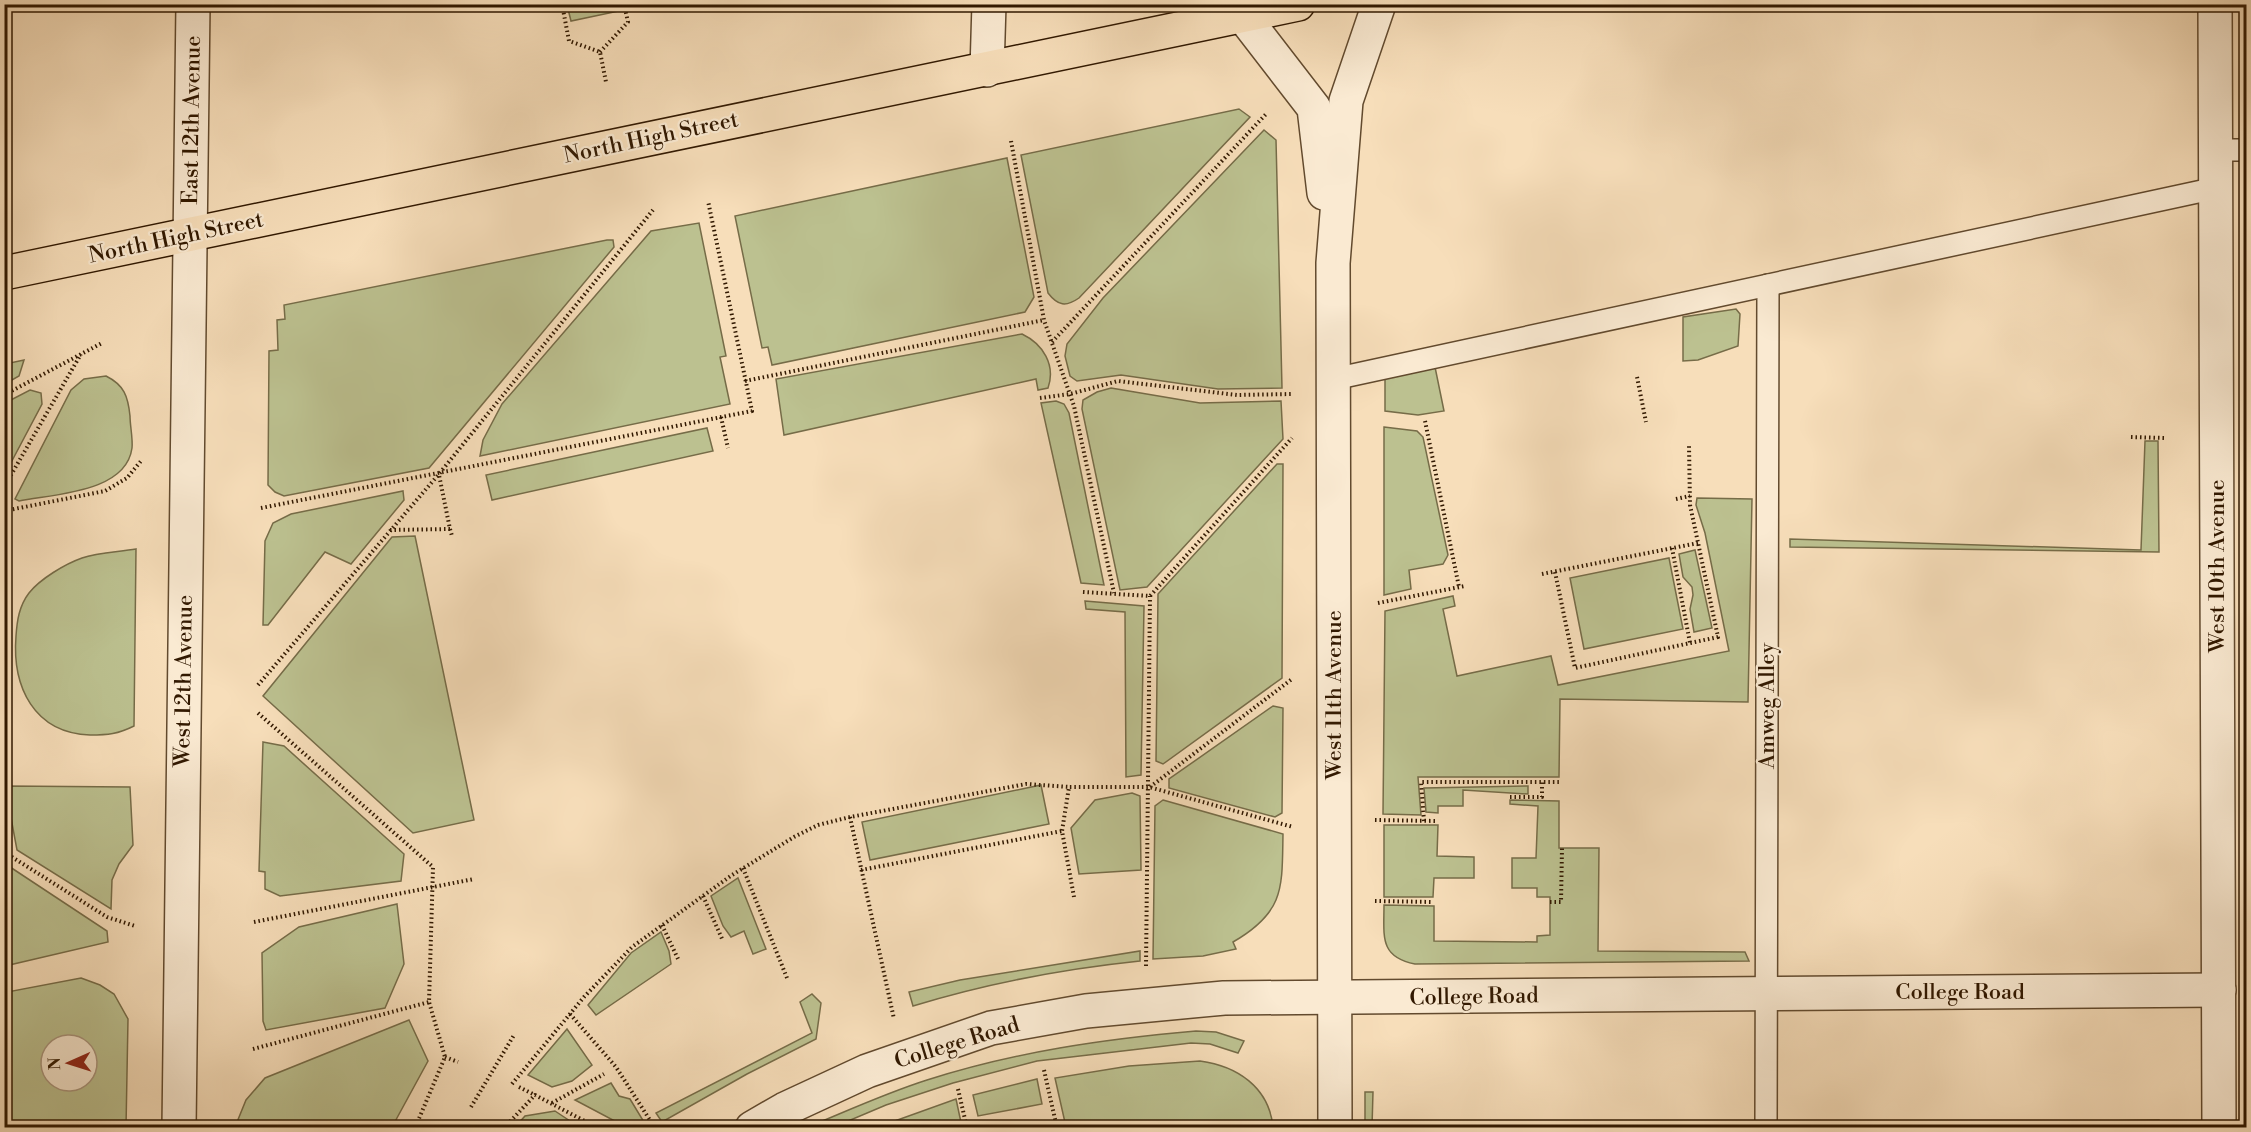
<svg xmlns="http://www.w3.org/2000/svg" width="2251" height="1132" font-family="'Libre Bodoni',serif">
<rect width="100%" height="100%" fill="#f7deba"/>
<filter id="stains"><feTurbulence type="fractalNoise" baseFrequency=".00333" numOctaves="4"/><feColorMatrix values="0 0 0 0 .2 0 0 0 0 .09 0 0 0 0 .02 0 0 0 .5 -.17"/></filter>
<radialGradient id="worn" r=".72"><stop offset=".6" stop-color="#630" stop-opacity="0"/><stop offset="1" stop-color="#630" stop-opacity=".3"/></radialGradient>
<!-- green -->
<g fill="#bcc190" stroke="#766c48" stroke-width="1.5" fill-rule="evenodd">
<path d="M567 5H618L619 11 571 21Z"/>
<path d="M1239 109 1250 117 1079 298C1066 307 1058 306 1048 293L1021 155Z"/>
<path d="M1264 130 1276 140 1282 388 1218 389 1121 375 1077 381 1070 376 1065 356 1067 344 1103 298Z"/>
<path d="M1007 158 1034 297 1025 312 772 365 768 347 762 348 735 216Z"/>
<path d="M699 223 726 356 720 357 730 404 480 456 483 440 502 404 651 231Z"/>
<path d="M607 240H613L614 247 429 468 284 496 275 492 268 485 269 351 278 350 277 320 285 319 284 305Z"/>
<path d="M1736 309 1740 314 1738 346 1698 360 1683 361V317Z"/>
<path d="M1022 334C1043 344 1056 365 1048 388L1038 390 1036 379 784 435 776 379Z"/>
<path d="M24 360 19 376 5 384V364Z"/>
<path d="M1435 367 1444 411 1418 415 1385 411V377Z"/>
<path d="M106 376C124 385 128 396 130 416 130 426 133 438 132 448 126 493 53 494 19 501L15 499 71 390 84 379Z"/>
<path d="M1111 388 1200 403 1281 401 1283 439 1147 587 1120 590 1082 409 1083 400 1097 392Z"/>
<path d="M30 390 41 393 42 404 5 474V403Z"/>
<path d="M1056 401 1064 404 1069 413 1104 585 1081 583 1041 403Z"/>
<path d="M1384 427 1417 431 1423 437 1448 555 1443 564 1409 570 1411 589 1384 595Z"/>
<path d="M707 428 713 451 492 500 486 475Z"/>
<path d="M2145 441H2158L2159 552 1790 547V539L2141 550Z"/>
<path d="M1277 464H1283L1282 678 1163 764 1156 761 1158 594Z"/>
<path d="M403 491 404 500 351 564 325 552 268 625H263L265 541 273 523 291 514Z"/>
<path d="M1697 498 1752 499 1748 702 1560 699 1559 777H1418L1421 815 1383 814 1385 611 1453 596 1455 606 1443 609 1457 676 1551 656 1558 685 1729 651 1705 533 1696 505Z"/>
<path d="M415 536 474 820 413 833 263 696 392 537Z"/>
<path d="M136 549 134 726C118 734 108 735 90 735 34 733 12 687 16 636 17 621 19 606 29 593 40 579 65 564 82 558 98 552 119 552 136 549Z"/>
<path d="M1695 550 1712 628 1694 632 1690 609 1693 595 1692 587 1683 577 1679 554Z"/>
<path d="M1669 558 1683 629 1584 649 1570 578Z"/>
<path d="M1085 601 1144 606 1141 775 1126 777 1125 612 1086 609Z"/>
<path d="M1273 706 1283 708 1282 813 1275 817 1169 788V779Z"/>
<path d="M263 742 284 746 404 854 401 881 280 896 265 889V872L259 871Z"/>
<path d="M1041 785 1049 824 870 860 862 822Z"/>
<path d="M5 786 130 787 133 845 119 864 112 880 111 909 17 850Z"/>
<path d="M1528 786V794L1463 790V806H1438V813L1426 812 1424 788Z"/>
<path d="M1132 793 1140 796 1141 870 1079 874 1071 828 1095 800Z"/>
<path d="M1163 800 1283 834C1282 888 1285 912 1233 942L1236 949 1203 956 1153 959 1155 806Z"/>
<path d="M1510 800 1559 801V848H1599L1598 951 1745 952 1749 961 1415 964C1379 957 1384 936 1384 905L1434 906V941L1537 942V936L1550 935V897H1537V888H1512V858H1536L1538 806 1510 804Z"/>
<path d="M1384 825H1438L1437 856 1474 857V878H1434L1433 897H1384Z"/>
<path d="M4 863 107 931 108 942 5 966Z"/>
<path d="M738 878 766 949 753 954 744 931 731 937 723 926 711 896Z"/>
<path d="M397 904 404 964 385 1008 266 1030 263 1021 262 953 299 927Z"/>
<path d="M661 932 669 951 671 964 596 1015 588 1005 631 953Z"/>
<path d="M1140 951V961C1063 969 988 983 913 1006L909 992 960 980Z"/>
<path d="M81 978 100 985 114 994 128 1019 126 1127H5L7 992ZM51 1045H87V1081H51Z"/>
<path d="M812 994 821 1003 816 1039 747 1074 662 1122 656 1113 812 1033 800 1002Z"/>
<path d="M409 1020 428 1061 392 1127H235L246 1100 265 1078Z"/>
<path d="M567 1029 592 1065 572 1081 552 1087 528 1075Z"/>
<path d="M1196 1031 1216 1032 1244 1041 1238 1053 1210 1044 1191 1043 1037 1061 953 1083 886 1105 834 1127H808C847 1111 886 1093 927 1080 1014 1052 1104 1039 1196 1031Z"/>
<path d="M1200 1061C1237 1066 1269 1087 1273 1127H1066L1055 1078 1129 1066Z"/>
<path d="M1037 1079 1042 1104 978 1116 973 1095Z"/>
<path d="M611 1083 619 1096 630 1099 647 1127H626L575 1100Z"/>
<path d="M1365 1092H1373L1372 1127H1365Z"/>
<path d="M956 1099 962 1127H878Z"/>
<path d="M555 1111 579 1127H515L525 1116Z"/>
<path d="M2159 1120V1128L2107 1127 2104 1121Z"/>
</g>
<g fill="none" stroke-linecap="round" stroke-linejoin="round">
<!-- lane casing -->
<g stroke="#624a2e" stroke-width="24">
<g id="lane">
<path d="M2216 150H2246"/>
<path d="M1334 379 2216 188"/>
<path d="M1766 1128 1768 285"/>
</g>
</g>
<!-- street casing -->
<g stroke="#624a2e" stroke-width="36">
<g id="street">
<path d="M2215 4 2219 1128"/>
<path d="M1243 16 1314 108 1324 193"/>
<path d="M987 70 989 4"/>
<path d="M179 1128 193 4"/>
<path d="M752 1128 785 1109 867 1071 991 1028 1086 1011 1224 998 2219 990"/>
<path d="M1335 1128 1333 263 1346 101 1379 4"/>
</g>
</g>
<!-- primary casing -->
<g stroke="#311800" stroke-width="36">
<path id="primary" d="M4 273 1298 4"/>
</g>
<!-- path -->
<g stroke="#311800" stroke-width="4" stroke-dasharray="1.5 3" stroke-linecap="butt">
<path d="M562 4 569 41 600 52 606 82"/>
<path d="M600 52 628 22 624 4"/>
<path d="M1011 141 1044 320 1074 406 1114 593"/>
<path d="M1052 342 1267 113"/>
<path d="M1637 377 1646 422"/>
<path d="M745 381 1044 320"/>
<path d="M4 395 102 343"/>
<path d="M1040 398 1070 394 1118 381 1237 395 1292 394"/>
<path d="M721 417 728 448"/>
<path d="M1425 421 1459 587"/>
<path d="M2131 437 2166 438"/>
<path d="M4 487 81 354"/>
<path d="M1676 499 1690 496"/>
<path d="M261 508 752 411 708 201"/>
<path d="M4 511 105 491 127 478 141 461"/>
<path d="M450 529 452 536"/>
<path d="M390 530 450 529 439 475"/>
<path d="M1672 548 1690 643"/>
<path d="M1555 572 1575 668 1718 637 1690 505 1689 445"/>
<path d="M1542 574 1698 543"/>
<path d="M1083 592 1150 596 1292 438"/>
<path d="M1378 603 1465 586"/>
<path d="M258 685 439 474 653 210"/>
<path d="M258 713 433 867 429 1002 445 1057 415 1128"/>
<path d="M1150 787 1292 679"/>
<path d="M1510 797H1542V782"/>
<path d="M850 817 894 1019"/>
<path d="M1375 820 1438 821"/>
<path d="M1424 821 1421 782H1559"/>
<path d="M4 852 107 917 135 926"/>
<path d="M743 868 787 978"/>
<path d="M861 870 1062 831"/>
<path d="M703 896 723 941"/>
<path d="M1074 897 1062 831 1069 787H1149L1293 827"/>
<path d="M1375 901 1433 902"/>
<path d="M1550 902H1561L1562 848"/>
<path d="M254 922 474 879"/>
<path d="M662 925 679 961"/>
<path d="M1146 966 1150 596"/>
<path d="M570 1014 616 1067 655 1128"/>
<path d="M253 1049 429 1002"/>
<path d="M445 1057 458 1062"/>
<path d="M1044 1070 1057 1128"/>
<path d="M512 1084 584 997 632 947 732 875 794 837 818 825 850 817 1026 784 1070 787"/>
<path d="M519 1087 535 1095"/>
<path d="M958 1089 967 1128"/>
<path d="M552 1103 604 1074"/>
<path d="M471 1107 514 1035"/>
<path d="M504 1128 535 1095 598 1128"/>
</g>
<!-- lane -->
<use href="#lane" stroke="#faead2" stroke-width="21"/>
<!-- street -->
<use href="#street" stroke="#faead2" stroke-width="33"/>
<!-- primary -->
<use href="#primary" stroke="#f7deba" stroke-width="33"/>
</g>
<g text-anchor="middle" dominant-baseline="central" stroke-width="4.5" stroke-linejoin="round" paint-order="stroke">
<!-- street labels -->
<g font-size="22" fill="#311800" stroke="#faead2">
<text transform="translate(192 120) rotate(-89)">East 12th Avenue</text>
<text transform="translate(651 138) rotate(-12)">North High Street</text>
<text transform="translate(176 238) rotate(-12)">North High Street</text>
<text transform="translate(2217 566) rotate(-90)">West 10th Avenue</text>
<text transform="translate(184 681) rotate(-89)">West 12th Avenue</text>
<text transform="translate(1334 695) rotate(-90)">West 11th Avenue</text>
<text transform="translate(1767 706) rotate(-90)">Amweg Alley</text>
<text x="1960" y="992">College Road</text>
<text transform="translate(1474 997) rotate(-1)">College Road</text>
<text transform="translate(957 1043) rotate(-17)">College Road</text>
</g>
</g>
<!-- margin -->
<rect width="2251" height="1132" fill="none" stroke="#f7deba" stroke-width="24"/>
<rect x="6" y="6" width="2239" height="1120" fill="none" stroke="#311800" stroke-width="3"/>
<rect x="12" y="12" width="2227" height="1108" fill="none" stroke="#311800" stroke-width="1.5"/>
<!-- north arrow -->
<g transform="translate(69 1063) rotate(267)"><circle r="28" fill="#faead2" stroke="#aa967e" stroke-width="1.5"/>
<path d="M0-4.5L10 22L0 15L-10 22Z" fill="#8f2418"/>
<text y="-9" font-size="16" font-weight="bold" text-anchor="middle" fill="#311800">N</text>
</g>
<rect width="100%" height="100%" filter="url(#stains)"/>
<rect width="100%" height="100%" fill="url(#worn)"/>
</svg>
